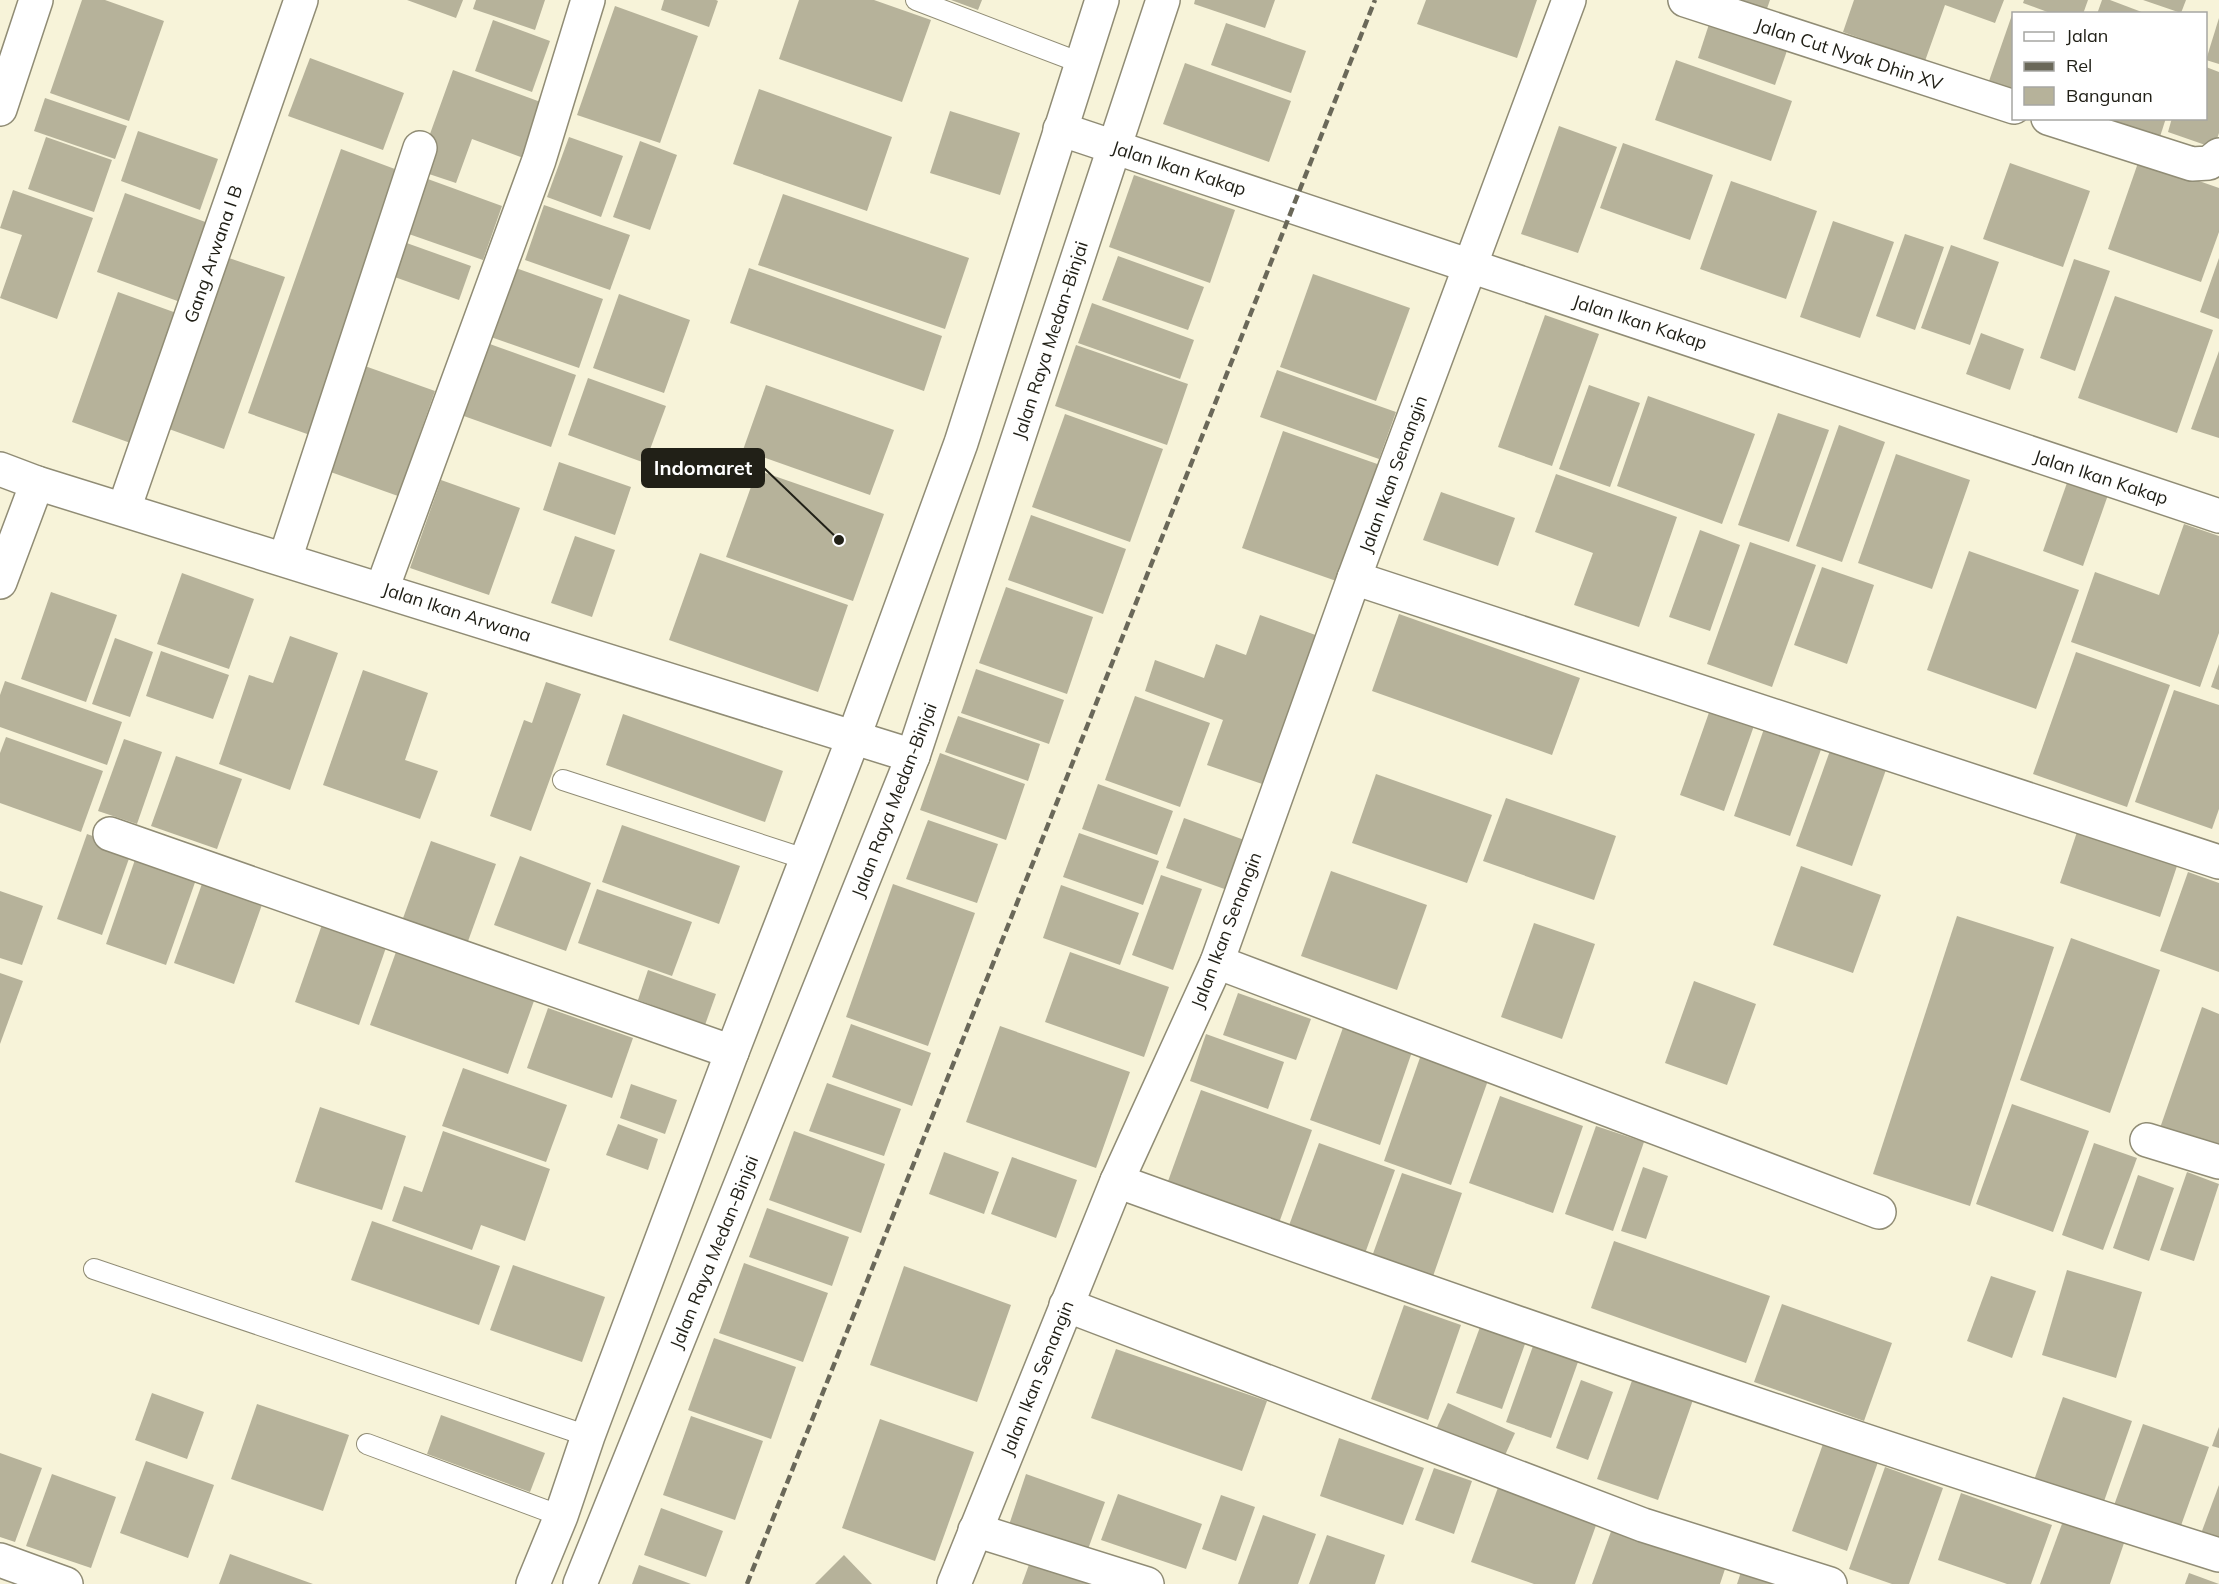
<svg xmlns="http://www.w3.org/2000/svg" width="2219" height="1584" font-family="Mulish,sans-serif">
<rect width="100%" height="100%" fill="#f7f3d9"/>
<!-- building -->
<g fill="#b6b29a">
<path d="M82 0H105L164 21 129 121 50 93Z"/>
<path d="M407 0H463L456 18Z"/>
<path d="M476 0H545L535 30 473 9Z"/>
<path d="M664 0H716L718 1 709 27 661 10Z"/>
<path d="M799 0H874L931 20 902 102 779 59Z"/>
<path d="M951 0H982L978 10Z"/>
<path d="M1195 0H1275L1265 28 1194 4Z"/>
<path d="M1426 0H1537L1517 58 1417 24Z"/>
<path d="M1708 0H1770L1763 20Z"/>
<path d="M1854 0H2004L1995 23 1945 5 1925 61 1843 32Z"/>
<path d="M2024 0H2088L2083 14H2053L2023 3Z"/>
<path d="M2102 0H2110L2147 14H2097Z"/>
<path d="M2143 0H2186L2181 13Z"/>
<path d="M615 6 698 36 660 143 577 115Z"/>
<path d="M2013 12H2014V90L1989 81Z"/>
<path d="M1711 18 1789 45 1775 85 1698 58Z"/>
<path d="M2219 18V64L2206 60Z"/>
<path d="M493 20 550 41 532 92 475 71Z"/>
<path d="M1226 23 1306 51 1291 93 1211 65Z"/>
<path d="M310 58 404 93 383 150 288 116Z"/>
<path d="M1676 60 1792 101 1771 161 1655 120Z"/>
<path d="M1185 63 1291 101 1269 162 1163 124Z"/>
<path d="M2206 67 2219 72V133L2214 148 2168 132 2172 118H2206Z"/>
<path d="M453 70 546 104 526 159 472 139 456 183 417 170Z"/>
<path d="M759 89 892 137 867 211 733 164Z"/>
<path d="M45 98 127 126 115 159 34 131Z"/>
<path d="M950 111 1020 133 1000 195 930 173Z"/>
<path d="M2089 118H2166L2158 143Z"/>
<path d="M1559 126 1617 147 1578 253 1521 234Z"/>
<path d="M138 131 218 159 200 210 121 181Z"/>
<path d="M46 137 112 160 94 212 28 189Z"/>
<path d="M569 137 623 156 601 217 547 197Z"/>
<path d="M640 141 677 155 650 230 613 217Z"/>
<path d="M1623 143 1713 175 1690 240 1600 208Z"/>
<path d="M341 149 403 172 310 435 248 413Z"/>
<path d="M2139 160 2219 188V232L2201 282 2108 249Z"/>
<path d="M2010 163 2090 191 2063 267 1983 239Z"/>
<path d="M1134 175 1235 210 1210 283 1109 247Z"/>
<path d="M425 178 502 206 483 260 406 233Z"/>
<path d="M1731 181 1817 211 1786 299 1700 269Z"/>
<path d="M13 190 93 218 57 319 0 298 22 235 0 228Z"/>
<path d="M125 193 211 224 183 303 97 272Z"/>
<path d="M783 194 969 258 945 329 758 265Z"/>
<path d="M544 205 630 235 610 290 525 260Z"/>
<path d="M1833 221 1894 242 1860 338 1800 317Z"/>
<path d="M1905 234 1944 247 1915 330 1876 316Z"/>
<path d="M401 241 471 266 459 300 389 275Z"/>
<path d="M1951 245 1999 262 1970 345 1921 328Z"/>
<path d="M1118 256 1204 287 1188 330 1102 300Z"/>
<path d="M229 258 285 277 224 449 169 429Z"/>
<path d="M2219 258V319L2200 312Z"/>
<path d="M2074 259 2110 271 2075 371 2040 358Z"/>
<path d="M513 267 603 299 579 368 488 336Z"/>
<path d="M749 268 942 336 924 391 730 323Z"/>
<path d="M1313 274 1410 308 1376 401 1280 367Z"/>
<path d="M118 292 182 315 136 445 72 422Z"/>
<path d="M619 294 690 320 664 393 593 368Z"/>
<path d="M2115 296 2213 330 2177 433 2078 398Z"/>
<path d="M1092 303 1194 340 1180 379 1078 343Z"/>
<path d="M1545 315 1599 334 1552 466 1498 447Z"/>
<path d="M1981 333 2024 349 2010 390 1966 374Z"/>
<path d="M487 343 576 375 551 447 461 415Z"/>
<path d="M1076 345 1188 384 1167 445 1055 406Z"/>
<path d="M2219 351V438L2191 429Z"/>
<path d="M362 365 435 391 398 496 325 470Z"/>
<path d="M1277 370 1396 412 1379 459 1260 417Z"/>
<path d="M588 378 666 406 645 463 568 435Z"/>
<path d="M766 385 894 430 870 495 743 450Z"/>
<path d="M1589 385 1640 403 1610 487 1559 469Z"/>
<path d="M1648 396 1755 434 1722 524 1617 486Z"/>
<path d="M1778 413 1829 430 1789 542 1738 525Z"/>
<path d="M1065 414 1163 449 1130 542 1032 507Z"/>
<path d="M1839 425 1885 442 1842 562 1796 546Z"/>
<path d="M1283 431 1383 466 1342 583 1242 548Z"/>
<path d="M1896 454 1970 480 1932 589 1858 563Z"/>
<path d="M559 462 631 487 615 535 543 510Z"/>
<path d="M757 470 884 514 853 601 726 557Z"/>
<path d="M1556 474 1677 517 1639 627 1574 605 1593 553 1535 532Z"/>
<path d="M441 480 520 508 489 595 410 568Z"/>
<path d="M2068 480 2108 495 2083 566 2043 551Z"/>
<path d="M1441 492 1515 518 1498 566 1423 540Z"/>
<path d="M1031 515 1126 549 1103 614 1008 580Z"/>
<path d="M2184 524 2219 536V633L2200 687 2071 642 2095 572 2159 595Z"/>
<path d="M1700 530 1740 545 1710 631 1669 617Z"/>
<path d="M575 536 615 550 592 617 551 603Z"/>
<path d="M1750 542 1816 565 1772 687 1707 664Z"/>
<path d="M1969 551 2079 590 2036 709 1927 670Z"/>
<path d="M700 553 848 605 818 692 669 640Z"/>
<path d="M1822 567 1874 585 1847 664 1794 645Z"/>
<path d="M182 573 254 599 229 669 157 644Z"/>
<path d="M1006 587 1093 617 1067 694 979 663Z"/>
<path d="M51 592 117 615 86 702 21 679Z"/>
<path d="M1399 614 1580 678 1552 755 1372 691Z"/>
<path d="M1260 615 1321 637 1268 786 1207 765 1223 720 1145 691 1155 660 1204 678 1216 644 1246 655Z"/>
<path d="M290 636 338 653 290 790 219 764 249 675 273 683Z"/>
<path d="M115 638 153 652 130 717 92 704Z"/>
<path d="M161 651 229 675 213 719 146 696Z"/>
<path d="M2076 652 2170 685 2127 807 2033 774Z"/>
<path d="M2219 664V690L2211 687Z"/>
<path d="M976 669 1064 700 1049 744 961 713Z"/>
<path d="M363 670 428 693 405 760 438 771 420 819 323 785Z"/>
<path d="M5 681 122 722 107 765 0 727V695Z"/>
<path d="M546 682 581 694 531 831 490 816 524 720 532 723Z"/>
<path d="M2174 690 2219 705V809L2212 829 2135 802Z"/>
<path d="M1135 696 1210 723 1180 807 1105 780Z"/>
<path d="M1712 704 1756 720 1724 811 1680 795Z"/>
<path d="M623 714 783 771 765 822 606 765Z"/>
<path d="M958 716 1040 744 1028 781 945 752Z"/>
<path d="M1766 723 1823 744 1790 836 1734 816Z"/>
<path d="M6 737 103 771 81 832 0 803V753Z"/>
<path d="M124 739 162 752 137 824 98 811Z"/>
<path d="M1832 745 1888 764 1852 866 1796 846Z"/>
<path d="M940 753 1025 784 1006 840 920 810Z"/>
<path d="M176 756 242 779 217 849 151 826Z"/>
<path d="M1376 774 1492 815 1467 883 1352 843Z"/>
<path d="M1098 784 1173 811 1157 855 1082 829Z"/>
<path d="M1506 798 1616 836 1594 900 1483 861Z"/>
<path d="M1184 818 1247 841 1230 891 1166 868Z"/>
<path d="M928 820 998 844 977 903 906 879Z"/>
<path d="M622 825 740 866 719 924 602 882Z"/>
<path d="M2078 829 2178 863 2160 917 2060 883Z"/>
<path d="M1079 833 1159 861 1143 905 1063 877Z"/>
<path d="M87 834 132 850 102 935 57 919Z"/>
<path d="M431 841 496 864 467 944 402 921Z"/>
<path d="M138 851 199 871 166 965 106 944Z"/>
<path d="M520 856 591 883 566 951 494 925Z"/>
<path d="M1801 866 1881 895 1853 973 1773 945Z"/>
<path d="M1331 871 1427 905 1397 990 1301 956Z"/>
<path d="M2188 872 2219 883V972L2160 951Z"/>
<path d="M1161 875 1202 889 1173 970 1132 955Z"/>
<path d="M204 878 264 899 234 984 174 963Z"/>
<path d="M893 884 975 913 928 1046 846 1017Z"/>
<path d="M1061 885 1139 913 1120 965 1043 938Z"/>
<path d="M597 889 692 922 672 976 578 943Z"/>
<path d="M0 891 43 906 22 965 0 958Z"/>
<path d="M325 916 389 939 359 1025 295 1002Z"/>
<path d="M1957 916 2054 947 1970 1206 1873 1174Z"/>
<path d="M1534 923 1595 944 1562 1039 1501 1017Z"/>
<path d="M2071 938 2160 970 2110 1113 2020 1080Z"/>
<path d="M397 949 535 998 508 1074 370 1025Z"/>
<path d="M1070 952 1169 987 1144 1057 1045 1022Z"/>
<path d="M648 970 716 994 705 1025 638 1000Z"/>
<path d="M0 973 23 981 0 1044Z"/>
<path d="M1694 981 1756 1004 1727 1085 1665 1063Z"/>
<path d="M1238 993 1311 1019 1296 1060 1223 1035Z"/>
<path d="M2202 1007 2219 1014V1149L2160 1128Z"/>
<path d="M548 1008 633 1038 612 1098 527 1068Z"/>
<path d="M1345 1022 1414 1046 1380 1145 1310 1120Z"/>
<path d="M851 1024 931 1053 912 1106 832 1077Z"/>
<path d="M1000 1026 1130 1072 1096 1168 966 1122Z"/>
<path d="M1206 1034 1284 1062 1268 1109 1190 1081Z"/>
<path d="M1423 1049 1491 1072 1451 1185 1384 1161Z"/>
<path d="M463 1068 567 1105 546 1162 442 1126Z"/>
<path d="M827 1083 901 1109 884 1156 809 1131Z"/>
<path d="M631 1084 677 1100 665 1134 620 1118Z"/>
<path d="M1201 1090 1312 1130 1279 1223 1167 1184Z"/>
<path d="M1500 1096 1583 1126 1553 1213 1469 1183Z"/>
<path d="M2012 1104 2089 1131 2053 1232 1976 1204Z"/>
<path d="M320 1107 406 1136 382 1210 295 1182Z"/>
<path d="M618 1124 658 1139 648 1170 606 1155Z"/>
<path d="M1596 1126 1644 1142 1613 1231 1565 1214Z"/>
<path d="M443 1131 550 1169 525 1241 481 1225 472 1250 392 1221 404 1186 422 1192Z"/>
<path d="M794 1131 885 1164 861 1233 769 1200Z"/>
<path d="M1319 1143 1395 1170 1363 1259 1287 1231Z"/>
<path d="M2094 1143 2137 1158 2103 1250 2062 1235Z"/>
<path d="M944 1152 999 1172 984 1214 929 1194Z"/>
<path d="M1012 1157 1077 1180 1056 1238 991 1214Z"/>
<path d="M1643 1167 1668 1176 1646 1239 1621 1231Z"/>
<path d="M2187 1172 2219 1184 2194 1261 2160 1250Z"/>
<path d="M1402 1173 1462 1193 1431 1282 1370 1262Z"/>
<path d="M2138 1175 2174 1188 2149 1261 2113 1248Z"/>
<path d="M767 1208 849 1237 832 1286 749 1257Z"/>
<path d="M372 1221 500 1266 479 1325 351 1280Z"/>
<path d="M1614 1241 1770 1296 1746 1363 1591 1308Z"/>
<path d="M744 1263 828 1293 803 1362 719 1333Z"/>
<path d="M513 1265 605 1297 582 1362 490 1330Z"/>
<path d="M904 1266 1011 1305 977 1402 870 1365Z"/>
<path d="M2067 1270 2142 1292 2116 1378 2042 1355Z"/>
<path d="M1991 1276 2036 1291 2012 1358 1967 1341Z"/>
<path d="M1782 1304 1892 1343 1864 1421 1754 1382Z"/>
<path d="M1404 1305 1461 1325 1428 1420 1371 1399Z"/>
<path d="M1480 1327 1525 1344 1502 1409 1456 1393Z"/>
<path d="M714 1338 796 1367 771 1439 688 1410Z"/>
<path d="M1533 1346 1578 1362 1551 1438 1506 1422Z"/>
<path d="M1116 1349 1267 1401 1242 1471 1091 1418Z"/>
<path d="M1634 1375 1694 1397 1658 1500 1597 1479Z"/>
<path d="M1581 1380 1613 1392 1588 1460 1556 1448Z"/>
<path d="M152 1393 204 1412 187 1459 135 1440Z"/>
<path d="M2063 1397 2132 1421 2101 1510 2032 1486Z"/>
<path d="M1448 1403 1515 1433 1501 1464 1434 1434Z"/>
<path d="M257 1404 349 1435 323 1511 231 1479Z"/>
<path d="M441 1415 545 1453 530 1492 427 1454Z"/>
<path d="M691 1416 763 1441 735 1520 663 1495Z"/>
<path d="M880 1419 974 1452 935 1561 842 1528Z"/>
<path d="M2143 1424 2209 1447 2178 1534 2112 1511Z"/>
<path d="M2219 1427V1448L2212 1446Z"/>
<path d="M1339 1438 1424 1468 1403 1525 1320 1496Z"/>
<path d="M1823 1444 1878 1462 1847 1551 1792 1531Z"/>
<path d="M0 1453 42 1468 15 1542 0 1537Z"/>
<path d="M146 1461 214 1485 188 1558 120 1533Z"/>
<path d="M1885 1467 1943 1488 1909 1584H1892L1849 1569Z"/>
<path d="M1434 1468 1472 1481 1454 1534 1415 1520Z"/>
<path d="M52 1474 116 1497 91 1568 26 1546Z"/>
<path d="M1026 1474 1105 1502 1087 1552 1009 1525Z"/>
<path d="M1500 1482 1599 1517 1575 1584H1534L1471 1562Z"/>
<path d="M2219 1485V1546L2199 1539Z"/>
<path d="M1961 1493 2052 1525 2031 1584H2007L1938 1560Z"/>
<path d="M1118 1494 1202 1524 1186 1569 1101 1540Z"/>
<path d="M1221 1495 1255 1507 1236 1561 1202 1549Z"/>
<path d="M661 1508 723 1531 706 1577 644 1555Z"/>
<path d="M1263 1515 1316 1534 1298 1584H1238Z"/>
<path d="M2063 1521 2124 1543 2110 1584H2040Z"/>
<path d="M1613 1526 1726 1566 1720 1584H1592Z"/>
<path d="M1327 1535 1385 1555 1375 1584H1309Z"/>
<path d="M230 1554 313 1584H219Z"/>
<path d="M844 1555 872 1584H815Z"/>
<path d="M1031 1559 1100 1584H1022Z"/>
<path d="M639 1565 691 1584H632Z"/>
<path d="M1741 1572 1773 1584H1737Z"/>
<path d="M2189 1573 2219 1584H2185Z"/>
</g>
<g fill="none" stroke-linecap="round" stroke-linejoin="round">
<!-- lane casing -->
<g stroke="#908c75" stroke-width="22">
<g id="lane">
<path d="M916 0 1081 63"/>
<path d="M563 780 805 859"/>
<path d="M94 1269 588 1436"/>
<path d="M367 1444 561 1516"/>
</g>
</g>
<!-- street casing -->
<g stroke="#908c75" stroke-width="36">
<g id="street">
<path d="M1685 0 2014 107"/>
<path d="M0 109 36 0"/>
<path d="M2048 118 2192 164 2209 163 2219 155"/>
<path d="M0 469 37 483 913 756"/>
<path d="M124 509 301 0"/>
<path d="M285 559 420 148"/>
<path d="M1354 578 2219 862"/>
<path d="M0 582 37 483"/>
<path d="M382 589 539 160 588 0"/>
<path d="M110 834 732 1052"/>
<path d="M1217 962 1879 1212"/>
<path d="M2147 1140 2219 1162"/>
<path d="M1117 1181C1482 1313 1849 1439 2219 1555"/>
<path d="M1066 1305 1643 1525 1830 1584"/>
<path d="M975 1530 1147 1584"/>
<path d="M0 1560 66 1584"/>
<path d="M954 1584 1117 1181 1217 962 1354 578 1569 0"/>
</g>
</g>
<!-- secondary casing -->
<g stroke="#908c75" stroke-width="36">
<path id="secondary" d="M1060 129 2219 516"/>
</g>
<!-- primary casing -->
<g stroke="#908c75" stroke-width="36">
<g id="primary">
<path d="M533 1584 561 1516 588 1436 732 1052 853 739 961 443 1102 0"/>
<path d="M580 1584 913 756 1163 0"/>
</g>
</g>
<!-- lane -->
<use href="#lane" stroke="#fff" stroke-width="20"/>
<!-- street -->
<use href="#street" stroke="#fff" stroke-width="33"/>
<!-- secondary -->
<use href="#secondary" stroke="#fff" stroke-width="33"/>
<!-- primary -->
<use href="#primary" stroke="#fff" stroke-width="33"/>
<!-- rail -->
<path stroke="#6a6859" stroke-width="4.5" stroke-dasharray="9 4.5" stroke-linecap="butt" d="M747 1584 1375 0"/>
</g>
<g text-anchor="middle" dominant-baseline="central" stroke-width="5" stroke-linejoin="round" paint-order="stroke">
<!-- street labels -->
<g font-size="18" fill="#212017" stroke="#fff">
<text transform="translate(1849 54) rotate(18)">Jalan Cut Nyak Dhin XV</text>
<text transform="translate(1179 168) rotate(18)">Jalan Ikan Kakap</text>
<text transform="translate(213 254) rotate(-71)">Gang Arwana I B</text>
<text transform="translate(1640 322) rotate(18)">Jalan Ikan Kakap</text>
<text transform="translate(1050 340) rotate(-72)">Jalan Raya Medan-Binjai</text>
<text transform="translate(1393 474) rotate(-70)">Jalan Ikan Senangin</text>
<text transform="translate(2101 477) rotate(18)">Jalan Ikan Kakap</text>
<text transform="translate(457 612) rotate(18)">Jalan Ikan Arwana</text>
<text transform="translate(894 800) rotate(-69)">Jalan Raya Medan-Binjai</text>
<text transform="translate(1226 930) rotate(-69)">Jalan Ikan Senangin</text>
<text transform="translate(714 1252) rotate(-68)">Jalan Raya Medan-Binjai</text>
<text transform="translate(1037 1378) rotate(-68)">Jalan Ikan Senangin</text>
</g>
</g>
<!-- callouts -->
<path fill="none" stroke="#212017" stroke-width="2" d="M839 540L764 468"/>
<circle fill="#212017" stroke="#fff" stroke-width="2" cx="839" cy="540" r="6"/>
<rect fill="#212017" stroke="#212017" stroke-width="2" x="642" y="449" width="122" height="38" rx="6"/>
<g font-size="20" text-anchor="middle" font-weight="bold" fill="#fff">
<text x="703" y="475">Indomaret</text>
</g>
<!-- legend -->
<rect x="2012" y="12" width="195" height="108" fill="#ffffff" stroke="#a6a6a2" stroke-width="1.5"/>
<rect x="2024" y="32" width="30" height="9" fill="#ffffff" stroke="#a6a6a2" stroke-width="1.5"/>
<text x="2066" y="42" font-size="18" fill="#212017">Jalan</text>
<rect x="2024" y="62" width="30" height="9" fill="#6a6859" stroke="#a6a6a2" stroke-width="1.5"/>
<text x="2066" y="72" font-size="18" fill="#212017">Rel</text>
<rect x="2024" y="87" width="30" height="18" fill="#b6b29a" stroke="#a6a6a2" stroke-width="1.5"/>
<text x="2066" y="102" font-size="18" fill="#212017">Bangunan</text>
</svg>
